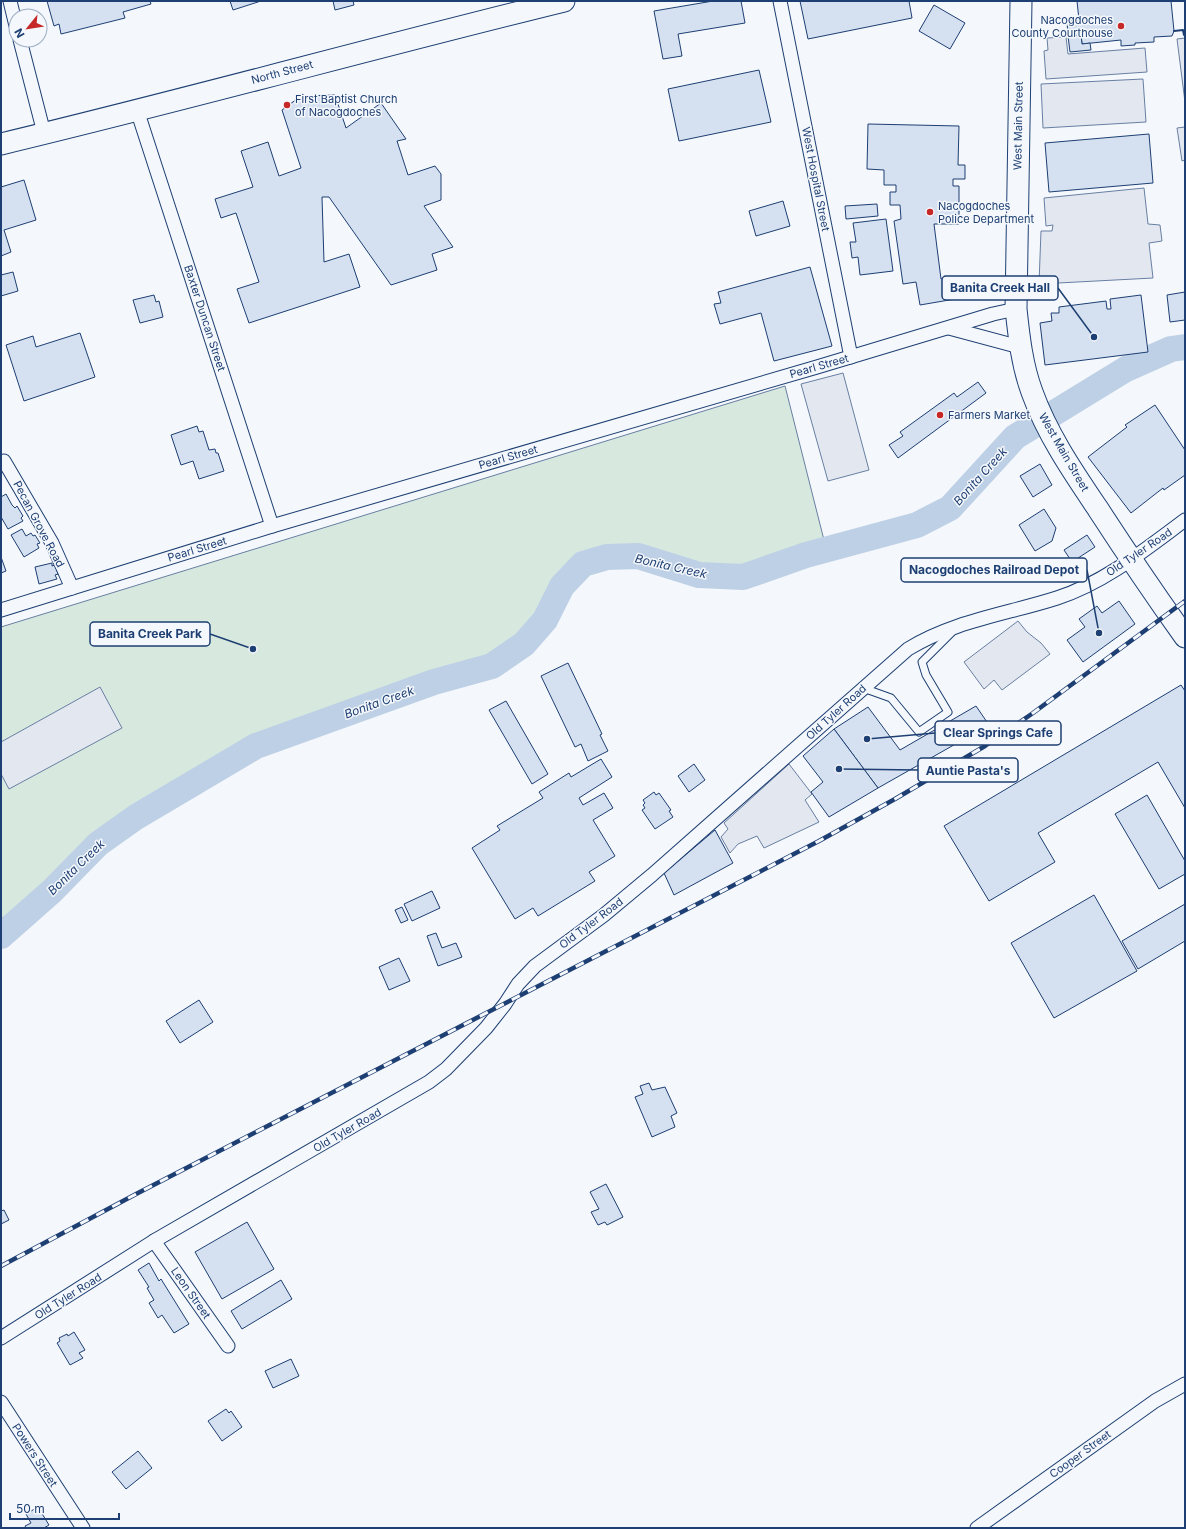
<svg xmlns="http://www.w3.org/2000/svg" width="1186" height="1529" font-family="Inter,sans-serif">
<rect width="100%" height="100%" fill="#f4f7fb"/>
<!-- green -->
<path fill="#d7e8df" stroke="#687fa3" d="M785 386 825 544 741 575 700 572 639 552 607 553 580 561 558 583 539 619 521 639 489 659 253 740 154 801 92 843 50 886 1 919V627Z"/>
<!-- parking -->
<g fill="#e3e8f0" stroke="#687fa3">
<path d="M1066 37 1068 54 1145 48 1147 72 1046 79 1044 51 1048 50 1047 38Z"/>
<path d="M1185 38V102L1177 39Z"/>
<path d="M1143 79 1146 122 1043 128 1041 84Z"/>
<path d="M1185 127V160L1182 161 1177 128Z"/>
<path d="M1144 188 1148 224 1160 225 1162 241 1149 243 1153 278 1039 284 1041 231H1052L1053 225 1046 226 1044 198Z"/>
<path d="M843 373 869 470 828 481 801 384Z"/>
<path d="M1018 621 1027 632 1041 643 1050 654 1002 690 994 680 984 689 964 662Z"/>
<path d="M100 687 122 728 9 789 1 774V742Z"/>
<path d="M789 764 812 794 805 800 819 822 764 848 757 836 738 844 730 853 721 837 728 829 724 823Z"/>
</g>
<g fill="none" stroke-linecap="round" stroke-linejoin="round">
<!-- river -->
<path stroke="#bed0e5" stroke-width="26" d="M1 936 52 891 98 844 136 817 256 746 434 682 492 666 524 644 545 620 562 586 583 564 607 557 638 556 699 575 743 577 806 555 917 525 950 508 1015 437 1126 369 1171 349 1185 347"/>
</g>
<!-- building -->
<g fill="#d5e0f0" stroke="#1d3f73">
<path d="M47 1H150L151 4 123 12 125 18 61 34 59 24 54 26Z"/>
<path d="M230 1H261L233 10Z"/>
<path d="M333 1H353L354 5 335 10Z"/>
<path d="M713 1H741L745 23 678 34 682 56 663 59 654 11Z"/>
<path d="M800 1H909L912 18 808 39Z"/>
<path d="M1077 1H1171L1174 31 1172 36 1154 37V42L1135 43V45L1121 46V40L1082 44 1081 35 1068 36 1067 21 1079 20Z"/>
<path d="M934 5 965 23 950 49 919 31Z"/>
<path d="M1081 35 1082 44 1090 43 1091 50 1070 52 1068 36Z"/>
<path d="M759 70 771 122 679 141 668 89Z"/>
<path d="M335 95 346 128 381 103 406 139 397 141 408 175 435 166 441 174V200L424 206 453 247 432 254 437 270 391 285 329 197H322L324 262 349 254 360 287 249 323 237 289 259 282 236 213 221 218 215 199 253 187 241 151 268 142 279 176 301 168 282 110 301 96Z"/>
<path d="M868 124 959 126 958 165H965V179H953V186H959V224H934L941 279 952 277 955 299 920 305 916 282 903 284 894 221 901 219 900 205H890V192H896V185H884V170L867 169Z"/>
<path d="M1149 134 1153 183 1049 192 1045 143Z"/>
<path d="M24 180 36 220 4 230 11 252 1 256V187Z"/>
<path d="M783 201 790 226 756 236 749 211Z"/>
<path d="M877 204 878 216 846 219 845 206Z"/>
<path d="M886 219 893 271 860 275 858 257 852 258 850 242H856L853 223Z"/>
<path d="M810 267 832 346 774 361 761 313 720 324 714 304 721 303 718 292Z"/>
<path d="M13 272 18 291 1 296V275Z"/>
<path d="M1185 292V320L1170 322 1167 295Z"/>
<path d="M154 295 156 302 159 301 163 317 140 323 133 300Z"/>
<path d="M1141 295 1148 352 1045 365 1040 323 1052 321 1051 313H1059V307L1106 301 1107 309H1111L1110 299Z"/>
<path d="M80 333 95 377 24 401 6 345 33 336 36 347Z"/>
<path d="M978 382 986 393 898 458 889 445 903 436 900 432 954 393 957 397Z"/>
<path d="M1155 405 1185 450V475L1164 490 1163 488 1131 513 1088 457 1127 427 1125 425Z"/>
<path d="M197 426 199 432 203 431 209 450 215 449 216 453H218L224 471 199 479 193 461 181 465 171 435Z"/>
<path d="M1040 464 1052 485 1033 497 1020 476Z"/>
<path d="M6 494 12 505 15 508 17 506 23 516 21 518 23 521 8 529 1 517V497Z"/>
<path d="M1044 509 1056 528 1052 541 1035 551 1019 525Z"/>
<path d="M22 529 26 536 31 533 33 536 35 535 40 543 37 544 39 548 24 557 11 535Z"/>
<path d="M1087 535 1095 547 1072 562 1064 550Z"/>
<path d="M1 557 6 571 1 573V575Z"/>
<path d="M52 563V566L55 565 58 574 55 575 57 579 39 584 35 567Z"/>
<path d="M1119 601 1135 624 1083 662 1067 640 1085 627 1079 619 1097 606 1102 613Z"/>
<path d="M568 663 602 734 600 735 608 751 588 761 581 744 575 747 541 676Z"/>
<path d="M1181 685 1185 691V808L1158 762 1038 833 1055 862 989 901 944 826Z"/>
<path d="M506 701 548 774 532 784 489 710Z"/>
<path d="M976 706 989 725 878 788 834 729 868 707 900 750Z"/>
<path d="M834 729 878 788 829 817 811 792 823 782 803 756Z"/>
<path d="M601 759 612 777 579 798 583 805 604 793 613 808 593 820 615 856 589 872 595 881 538 916 533 908 515 919 472 848 500 830 497 826 543 798 539 792 569 773 571 777Z"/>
<path d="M694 764 705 780 689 792 678 776Z"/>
<path d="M654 792 656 795 659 793 671 810 669 811 673 817 655 829 642 810 645 808 643 805 645 803 643 800Z"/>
<path d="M1147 795 1185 861V874L1159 889 1115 814Z"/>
<path d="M715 830 733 863 674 895 664 873Z"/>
<path d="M432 891 440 908 412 921 404 904Z"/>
<path d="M1094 895 1137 971 1054 1018 1011 943Z"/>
<path d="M1185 904V941L1138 969 1122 941Z"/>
<path d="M402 907 408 920 401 923 395 910Z"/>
<path d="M436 933 442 948 456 943 462 957 438 966 427 936Z"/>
<path d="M399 958 410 981 389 990 379 967Z"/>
<path d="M199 1000 213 1022 180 1043 166 1021Z"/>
<path d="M649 1083 652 1090 665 1087 677 1113 671 1116 675 1127 652 1137 635 1097 643 1094 640 1086Z"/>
<path d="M606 1184 623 1217 607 1225 605 1222 598 1225 591 1212 599 1209 590 1192Z"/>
<path d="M4 1210 9 1220 1 1224V1211Z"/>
<path d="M247 1222 274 1269 222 1299 195 1252Z"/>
<path d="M149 1263 159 1281 161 1279 189 1324 174 1333 162 1315 158 1318 149 1303 154 1300 147 1288 149 1287 138 1270Z"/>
<path d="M281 1280 292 1299 242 1329 231 1311Z"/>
<path d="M74 1332 85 1350 79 1353 83 1358 70 1365 57 1343 60 1341 59 1338 67 1334 68 1336Z"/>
<path d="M291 1359 299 1376 273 1388 265 1371Z"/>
<path d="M226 1409 229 1413 231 1411 242 1427 222 1441 208 1421Z"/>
<path d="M138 1451 152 1468 126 1489 112 1472Z"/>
<path d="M38 1507 49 1525 44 1528H26L25 1526 31 1523 26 1514Z"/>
</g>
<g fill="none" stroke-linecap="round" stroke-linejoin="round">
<!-- service casing -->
<g stroke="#1d3f73" stroke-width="9">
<path id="service" d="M863 688 891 698 919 732 948 712 926 675 922 662 952 632"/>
</g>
<!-- minor casing -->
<g stroke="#1d3f73" stroke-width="15">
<g id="minor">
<path d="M10 1 16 26"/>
<path d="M780 1 851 357"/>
<path d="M20 40 44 133"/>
<path d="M137 110 272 526"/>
<path d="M949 328 1020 347"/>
<path d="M4 461 52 543 72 588"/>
<path d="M1 610 272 526 817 367 993 314 1016 309"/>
<path d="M154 1241 228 1346"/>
<path d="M1 1338 154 1241 429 1082 446 1069 486 1028 505 1004 518 984 535 966 604 915 652 875 908 649C953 621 1007 614 1057 598 1104 583 1146 549 1185 520"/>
<path d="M1 1402 83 1528"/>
<path d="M977 1528 1155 1401 1185 1384"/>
</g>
</g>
<!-- primary casing -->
<g stroke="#1d3f73" stroke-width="23">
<g id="primary">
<path d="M1021 1 1016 309C1019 337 1022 365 1032 392 1047 434 1073 472 1098 509 1126 552 1155 595 1185 637"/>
<path d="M1 144C189 99 376 47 564 1"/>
</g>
</g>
<!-- service -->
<use href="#service" stroke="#f4f7fb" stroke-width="7"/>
<!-- minor -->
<use href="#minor" stroke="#f4f7fb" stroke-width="13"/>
<!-- primary -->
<use href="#primary" stroke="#f4f7fb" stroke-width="21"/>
<!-- rail casing -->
<g stroke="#1d3f73" stroke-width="4.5">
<path id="rail" d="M1 1266 138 1193 819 841 895 799 985 746 1033 713 1185 601"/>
</g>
<!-- rail -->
<use href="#rail" stroke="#f4f7fb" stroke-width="3" stroke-dasharray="9" stroke-linecap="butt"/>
<!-- wall -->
<path stroke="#1d3f73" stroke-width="2" d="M1174 31 1183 30 1184 35H1185"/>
</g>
<!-- markers -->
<g fill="#c62828" stroke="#f4f7fb" stroke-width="1.5">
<circle cx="1121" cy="26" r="4"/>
<circle cx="287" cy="105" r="4"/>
<circle cx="930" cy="212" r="4"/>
<circle cx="940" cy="415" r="4"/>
</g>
<g text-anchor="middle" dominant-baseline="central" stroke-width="3" stroke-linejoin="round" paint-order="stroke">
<!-- poi labels -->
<g font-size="11" fill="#1d3f73" stroke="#f4f7fb" text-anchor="start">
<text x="1113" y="20" text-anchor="end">Nacogdoches<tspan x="1113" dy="13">County Courthouse</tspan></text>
<text x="295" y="99">First Baptist Church<tspan x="295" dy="13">of Nacogdoches</tspan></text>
<text x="938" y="206">Nacogdoches<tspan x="938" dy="13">Police Department</tspan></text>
<text x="948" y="415">Farmers Market</text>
</g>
<!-- street labels -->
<g font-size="11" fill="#1d3f73" stroke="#f4f7fb">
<text transform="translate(282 72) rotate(-15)">North Street</text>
<text transform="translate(1018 126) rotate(-89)">West Main Street</text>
<text transform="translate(816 179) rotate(79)">West Hospital Street</text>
<text transform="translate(205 318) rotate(72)">Baxter Duncan Street</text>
<text transform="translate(819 366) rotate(-16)">Pearl Street</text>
<text transform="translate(1064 452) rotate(60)">West Main Street</text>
<text transform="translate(508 457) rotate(-16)">Pearl Street</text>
<text transform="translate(39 524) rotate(62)">Pecan Grove Road</text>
<text transform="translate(197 549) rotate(-17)">Pearl Street</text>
<text transform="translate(1139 552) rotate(-34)">Old Tyler Road</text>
<text transform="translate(836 712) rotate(-42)">Old Tyler Road</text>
<text transform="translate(591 923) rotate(-37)">Old Tyler Road</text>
<text transform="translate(347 1130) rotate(-30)">Old Tyler Road</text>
<text transform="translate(191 1293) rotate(55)">Leon Street</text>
<text transform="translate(68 1296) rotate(-32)">Old Tyler Road</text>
<text transform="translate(1080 1454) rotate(-36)">Cooper Street</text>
<text transform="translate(35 1455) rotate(57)">Powers Street</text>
</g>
<!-- water labels -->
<g font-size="12" font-style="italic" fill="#1d3f73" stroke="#f4f7fb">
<text transform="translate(980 476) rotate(-48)">Bonita Creek</text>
<text transform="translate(671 566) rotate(13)">Bonita Creek</text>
<text transform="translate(379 702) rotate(-20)">Bonita Creek</text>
<text transform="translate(76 867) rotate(-44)">Bonita Creek</text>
</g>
</g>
<!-- callouts -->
<path fill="none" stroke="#1d3f73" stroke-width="1.5" d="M1094 337L1058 288M1099 633L1087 570M253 649L210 634M867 739L935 733M839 769L918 770"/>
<g fill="#1d3f73" stroke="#f4f7fb" stroke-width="1.5">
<circle cx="1094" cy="337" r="4"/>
<circle cx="1099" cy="633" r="4"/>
<circle cx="253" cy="649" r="4"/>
<circle cx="867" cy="739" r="4"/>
<circle cx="839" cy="769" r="4"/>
</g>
<g fill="#f4f7fb" stroke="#1d3f73" stroke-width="1.5">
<rect x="942" y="276" width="116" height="24" rx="4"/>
<rect x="901" y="558" width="186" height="24" rx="4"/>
<rect x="90" y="622" width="120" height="24" rx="4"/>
<rect x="935" y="721" width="126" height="24" rx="4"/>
<rect x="918" y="758" width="100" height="24" rx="4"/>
</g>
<g font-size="12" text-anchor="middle" font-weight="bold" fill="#1d3f73">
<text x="1000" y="292">Banita Creek Hall</text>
<text x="994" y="574">Nacogdoches Railroad Depot</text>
<text x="150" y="638">Banita Creek Park</text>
<text x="998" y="737">Clear Springs Cafe</text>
<text x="968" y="775">Auntie Pasta's</text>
</g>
<!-- border -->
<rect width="1186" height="1529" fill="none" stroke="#1d3f73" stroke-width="4"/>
<!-- north arrow -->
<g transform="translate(28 28) rotate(240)"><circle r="19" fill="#f4f7fb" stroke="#9eadc5"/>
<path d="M0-3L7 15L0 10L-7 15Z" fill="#c62828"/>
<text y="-6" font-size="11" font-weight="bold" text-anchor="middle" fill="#1d3f73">N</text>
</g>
<!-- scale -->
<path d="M10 1513v6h109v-6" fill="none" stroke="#1d3f73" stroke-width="2"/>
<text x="16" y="1513" font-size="12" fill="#1d3f73" stroke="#f4f7fb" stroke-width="3" paint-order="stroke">50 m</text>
</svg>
